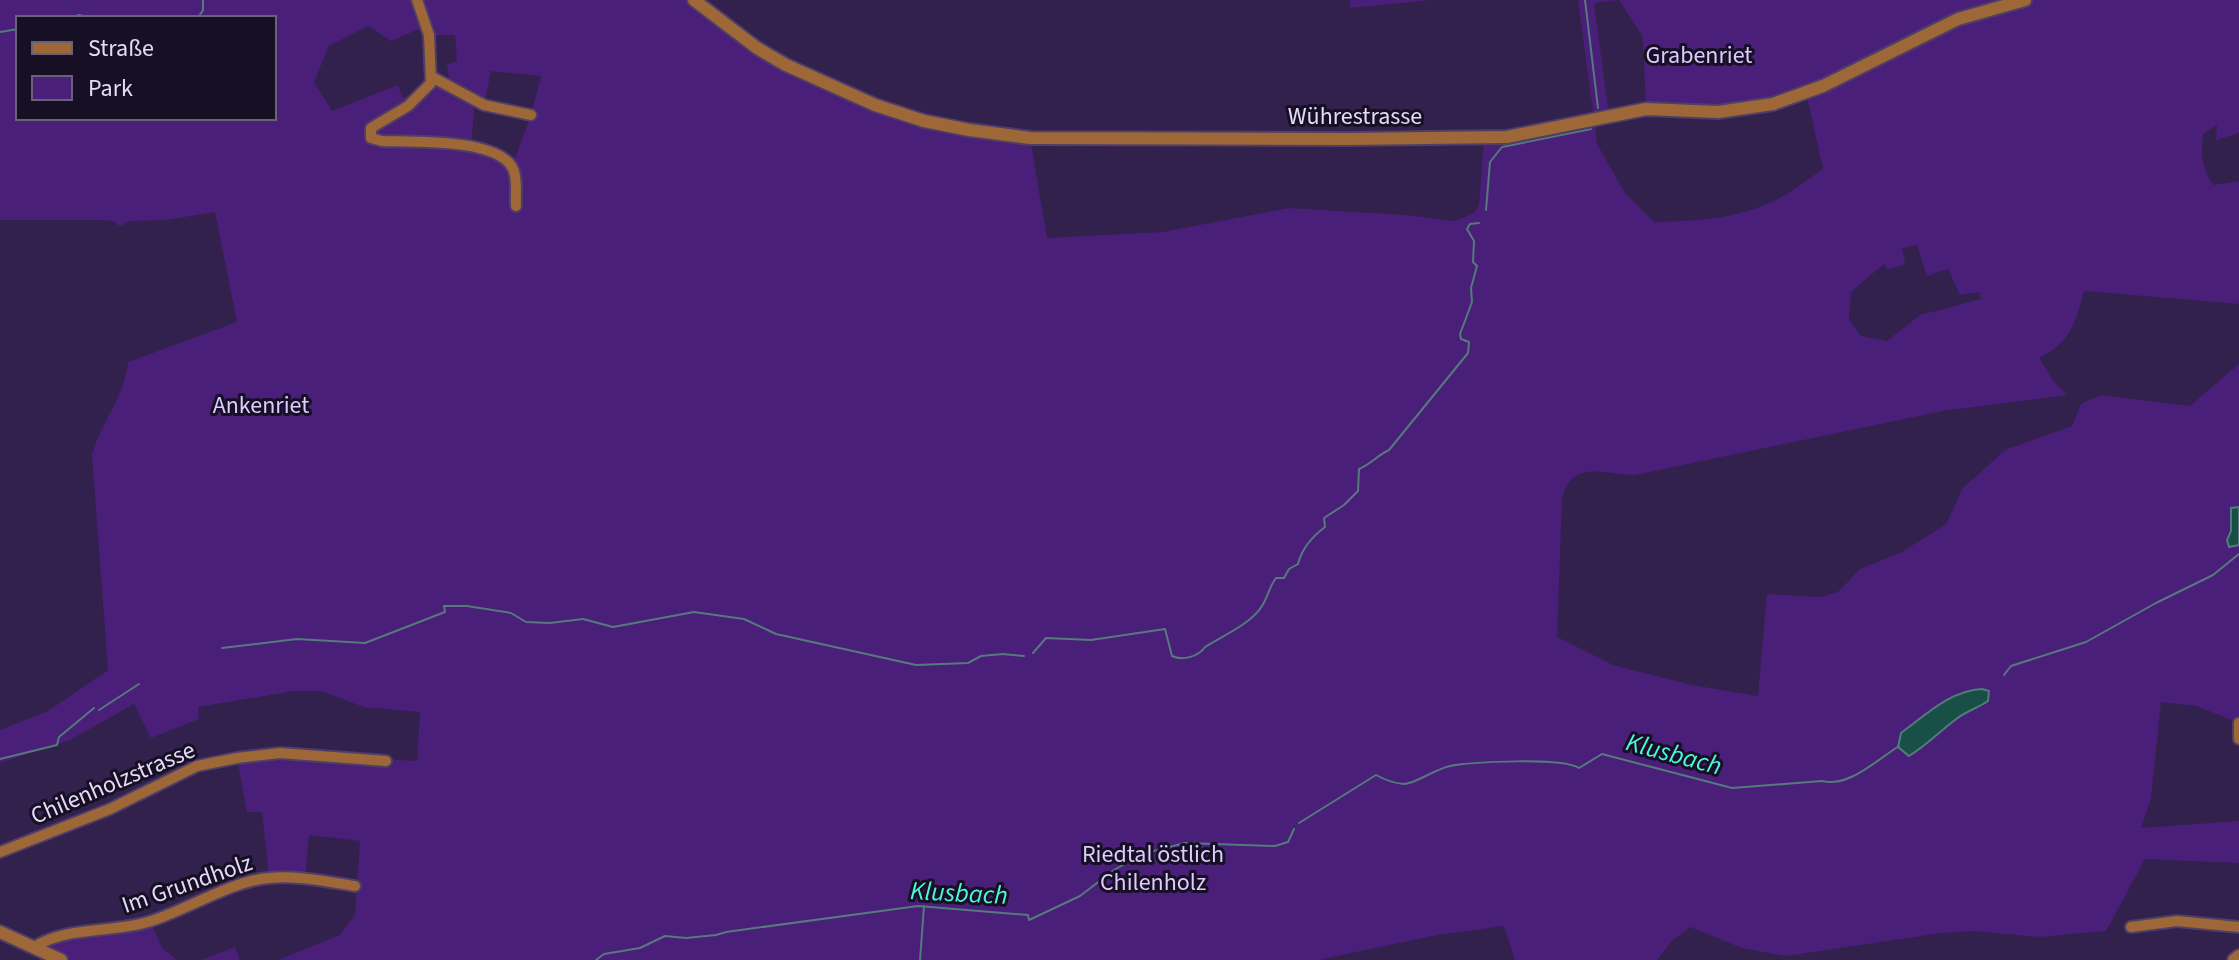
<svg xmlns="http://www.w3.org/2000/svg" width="2239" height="960" font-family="'Source Sans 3',sans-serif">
<rect width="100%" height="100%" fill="#32204d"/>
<!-- green -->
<g fill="#491f79" fill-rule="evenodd">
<path d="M0 0H694L757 48 875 105 1030 138 1047 238 1163 232 1289 208 1405 215 1456 221 1474 213 1479 205 1484 138 1594 119 1578 0H1616L1594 3 1609 116 1594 119 1597 144 1625 193 1654 222C1697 221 1737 219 1776 200 1793 192 1808 179 1823 169L1806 93 1773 104 1646 109 1643 37 1619 0H2239V133L2216 140 2217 125 2203 134C2201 153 2201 170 2214 185L2239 181V304L2084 291C2075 324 2071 342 2039 358L2054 382 2067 395 1943 411 1635 475C1609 476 1571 457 1562 499L1557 637 1613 665 1692 685 1758 696 1767 594 1820 597 1838 592 1860 569 1902 552 1946 524 1963 488 2005 450 2072 426 2081 404 2100 395 2190 406 2239 364V723L2196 706 2161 702 2151 798 2141 828 2239 821V863L2145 859 2106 931 2039 937 1973 931 1942 933 1786 956 1742 948 1690 927 1672 941 1657 960H1515L1504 926 1437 935 1318 960H278L340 935 355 915 360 841 309 835 305 880 269 877 262 812H247L237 758 280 753 417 761 420 712 364 707 321 691H294L198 707 199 719 151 738 134 704 70 740 0 763V730L48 711 108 670 92 455C101 421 125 397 128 362L237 322 215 212 166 220 130 221 120 226 113 221 103 220H0ZM18 18H274V118H18ZM368 26 391 41 426 26 429 35H455L457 62 447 64 450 85 431 83 416 99 402 97 398 85 332 111 314 82 329 46ZM491 71 541 76 531 115 512 166 471 146 475 100 484 105ZM1917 245 1927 276 1948 269 1960 295 1980 292 1981 299 1920 315 1887 341 1861 336 1849 319 1851 292 1884 264 1888 270 1905 264 1902 248Z"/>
<path d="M1350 0H1432L1350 8Z"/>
<path d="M150 922 163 949 177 960H61L41 942Z"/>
<path d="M235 947 240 960H201Z"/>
</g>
<!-- water -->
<g fill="#185047" stroke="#557a7c" stroke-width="2">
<path d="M2239 507V545L2229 547 2227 540 2231 531V508Z"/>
<path d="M1982 689 1989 691 1988 701C1978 708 1964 712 1955 720 1939 732 1927 745 1909 756L1898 747 1901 733C1926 715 1949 691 1982 689Z"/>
</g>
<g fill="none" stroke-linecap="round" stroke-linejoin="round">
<!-- stream -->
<g stroke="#557a7c" stroke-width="2">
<path d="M1585 0 1598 108"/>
<path d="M75 18 78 15 96 18"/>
<path d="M198 18 203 10V0"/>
<path d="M0 32 18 29"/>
<path d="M1486 210 1490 162 1502 147 1591 129"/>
<path d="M222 648 297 639 365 643 445 612 444 606H467L511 613 526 622 550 623 583 619 613 627 694 612 744 619 776 634 916 665 968 663 981 656 1003 654 1024 656"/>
<path d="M1033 653 1046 638 1091 640 1165 629 1172 656C1182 661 1198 657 1205 647 1222 636 1251 624 1262 606 1268 597 1269 587 1276 578H1284L1289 569 1298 564C1302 548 1313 536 1325 527L1324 518 1344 505 1358 491 1359 469C1371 464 1378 455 1389 450L1468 353 1469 342 1461 339 1460 334 1472 302 1471 288 1477 266 1473 262 1474 241 1467 229 1470 224 1479 223"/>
<path d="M2004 675 2011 666 2086 642 2156 603 2213 575 2239 554"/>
<path d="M99 710 139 684"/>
<path d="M0 759 57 745 59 737 94 708"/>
<path d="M1299 823 1376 775C1385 780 1392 783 1404 784 1415 784 1435 769 1450 766 1472 762 1562 757 1579 768L1602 754 1732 788 1822 781C1848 788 1877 760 1899 746"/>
<path d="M596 960 604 954 640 948 665 936 686 938 716 935 726 932 918 906 1028 915 1029 920 1080 896 1114 870 1142 854 1185 843 1275 846 1288 842 1294 829"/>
<path d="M920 960 924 906"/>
</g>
<!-- minor casing -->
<g stroke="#4e3e68" stroke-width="14">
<g id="minor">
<path d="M417 0 429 35 431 83 408 106 371 128V138L382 141C411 142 499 138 513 169 518 179 515 195 516 206"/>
<path d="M432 77 484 105 531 115"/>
<path d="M2239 723V739"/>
<path d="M0 852 110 809 197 766 237 758 280 753 386 761"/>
<path d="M2131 927 2177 921 2239 927"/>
<path d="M34 947C67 926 111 933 148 922 185 911 231 881 269 878 297 875 328 882 355 886"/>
</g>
</g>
<!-- tertiary casing -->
<g stroke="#4e3e68" stroke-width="16">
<g id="tertiary">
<path d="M694 0 757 48 786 65 875 105 924 121 969 130 1030 138 1348 139 1507 137 1646 109 1718 112 1773 104 1823 86 1958 19 2025 0"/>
<path d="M0 932 61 960"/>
<path d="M2234 960 2239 956"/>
</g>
</g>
<!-- minor -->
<use href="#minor" stroke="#9d6737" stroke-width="10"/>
<!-- tertiary -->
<use href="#tertiary" stroke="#9d6737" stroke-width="12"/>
</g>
<g text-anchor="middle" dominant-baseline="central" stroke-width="6" stroke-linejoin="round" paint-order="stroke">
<!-- park labels -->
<g font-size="24" fill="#dccbfe" stroke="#170f23">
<text x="1699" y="55">Grabenriet</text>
<text x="261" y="405">Ankenriet</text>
<text x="1153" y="854">Riedtal östlich<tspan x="1153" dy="28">Chilenholz</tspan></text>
</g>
<!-- street labels -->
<g font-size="24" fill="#e4dbf8" stroke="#170f23">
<text x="1355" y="116">Wührestrasse</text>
<text transform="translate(113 783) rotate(-23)">Chilenholzstrasse</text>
<text transform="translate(187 884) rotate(-19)">Im Grundholz</text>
</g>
<!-- water labels -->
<g font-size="26" font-style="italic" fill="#4af7dd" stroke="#170f23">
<text transform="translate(1674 754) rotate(15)">Klusbach</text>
<text transform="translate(959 893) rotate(3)">Klusbach</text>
</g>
</g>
<!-- legend -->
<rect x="16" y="16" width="260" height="104" fill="#170f23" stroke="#696178" stroke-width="2"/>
<rect x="32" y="42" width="40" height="12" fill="#9d6737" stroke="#696178" stroke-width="2"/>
<text x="88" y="56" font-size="24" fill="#e4dbf8">Straße</text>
<rect x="32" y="76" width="40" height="24" fill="#491f79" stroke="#696178" stroke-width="2"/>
<text x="88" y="96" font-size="24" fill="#e4dbf8">Park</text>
</svg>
